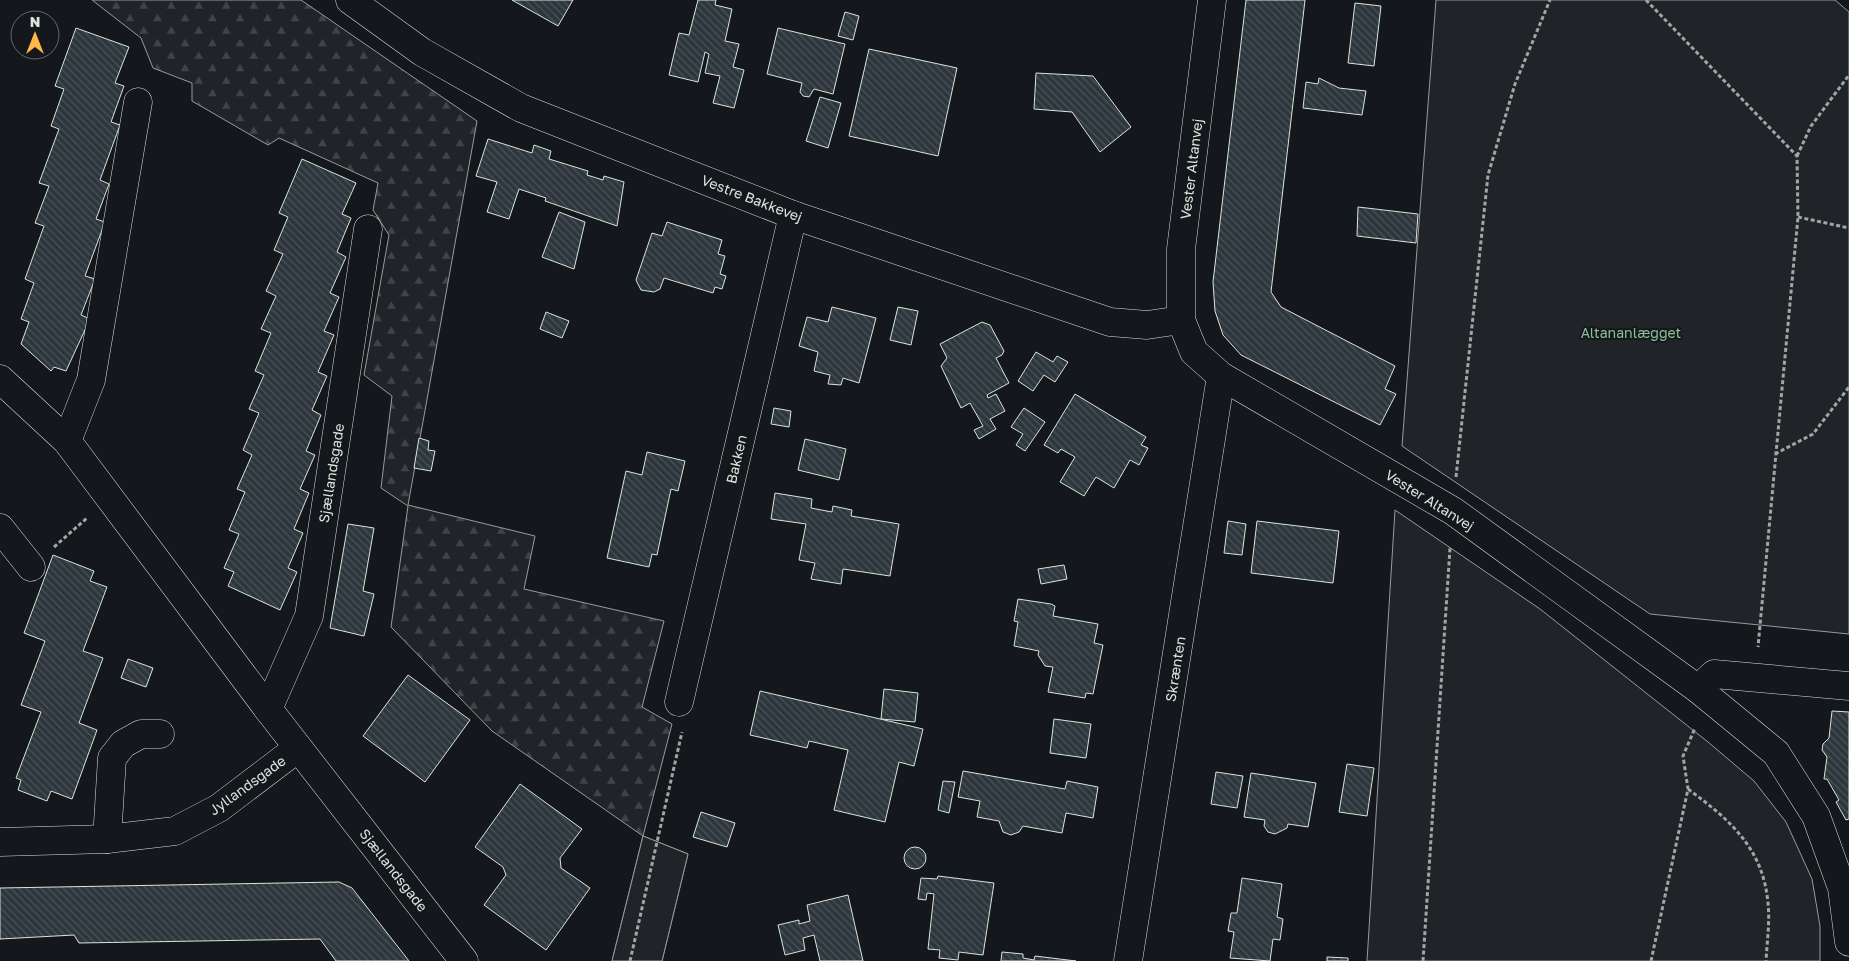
<svg xmlns="http://www.w3.org/2000/svg" width="1849" height="961" font-family="'Golos Text',sans-serif">
<defs>
<pattern id="forest-firs" width="22" height="20" patternUnits="userSpaceOnUse" patternTransform="scale(1.25)"><rect width="22" height="20" fill="#202428"/><path d="M5 1l3.5 6h-7zM16 11l3.5 6h-7z" fill="#404447"/></pattern>
<pattern id="building-back-hatch" width="6" height="6" patternUnits="userSpaceOnUse" patternTransform="scale(1.25)"><rect width="6" height="6" fill="#2c363c"/><path d="M-1 5l2 2M0 0l6 6M5-1l2 2" fill="none" stroke="#4a5358"/></pattern>
</defs>
<rect width="100%" height="100%" fill="#14181c"/>
<!-- forest -->
<path fill="url(#forest-firs)" stroke="#939e99" d="M92 0H301L477 121 408 505 535 536 524 589 664 621 642 707 672 724 643 836 688 854 662 961H612L643 836 492 731 391 627 408 506 381 488 392 396 364 375 389 235 373 210 378 183 279 138 268 145 192 101V83L153 68 141 38Z"/>
<!-- green -->
<g fill="#202428" stroke="#939e99">
<path d="M1436 0H1835L1849 12V634L1650 614 1402 446Z"/>
<path d="M1395 510 1540 609 1708 742 1754 781 1786 822 1812 879 1820 926V961H1367Z"/>
<path d="M643 836 688 854 662 961H612Z"/>
</g>
<!-- building -->
<g fill="url(#building-back-hatch)" stroke="#d8e6dc">
<path d="M512 0H573L558 26Z"/>
<path d="M698 0H716L715 5 732 9 725 41 739 44 733 67 744 70 734 108 713 103 720 76 705 73 709 54 705 52 698 82 669 75 679 33 689 35Z"/>
<path d="M1246 0H1305L1271 292 1281 307 1395 366 1385 389 1396 394 1380 425 1241 355 1223 335 1215 311 1213 282Z"/>
<path d="M1355 3 1381 6 1374 66 1348 63Z"/>
<path d="M845 12 859 16 853 40 838 36Z"/>
<path d="M76 28 129 47 115 83 124 86 111 122 120 125 100 180 109 184 96 219 105 222 85 276 95 279 81 315 90 319 66 371 54 367 51 371 21 344 29 322 21 319 34 283 25 279 44 226 35 223 49 186 39 183 59 129 51 126 64 89 55 86Z"/>
<path d="M778 28 845 44 833 94 814 89 809 97 803 96 800 92 802 83 767 74Z"/>
<path d="M869 49 957 68 938 156 849 136Z"/>
<path d="M1036 73 1093 76 1131 127 1100 152 1072 112 1034 109Z"/>
<path d="M1319 78 1339 88 1366 91 1362 115 1303 108 1306 82 1318 84Z"/>
<path d="M820 97 841 103 828 148 806 141Z"/>
<path d="M488 139 532 153 534 145 551 151 549 159 588 171 587 175 603 180 604 176 624 182 617 226 545 201 546 198 519 189 509 219 487 212 497 182 476 176Z"/>
<path d="M302 159 356 183 342 214 351 218 337 252 346 257 330 293 339 297 324 331 334 335 318 372 327 376 312 410 321 415 306 451 315 455 300 489 309 493 294 529 303 533 288 568 297 572 280 610 228 586 234 572 224 568 239 534 229 530 245 492 237 489 252 455 243 450 259 413 249 409 264 375 255 371 271 333 261 329 276 296 266 291 283 254 274 250 288 217 279 213Z"/>
<path d="M1358 207 1418 214 1416 243 1357 236Z"/>
<path d="M559 212 585 222 574 269 542 257Z"/>
<path d="M667 222 722 240 718 254 725 256 720 274 726 276 722 289 715 287 713 293 664 278 660 289 654 292 641 290 636 280 652 233 662 236Z"/>
<path d="M832 307 876 318 859 383 843 378 841 385 828 384 830 375 814 371 818 352 799 346 807 317 828 322Z"/>
<path d="M898 307 918 311 911 345 890 340Z"/>
<path d="M546 312 569 321 562 338 540 329Z"/>
<path d="M982 322 990 325 1004 351 1002 355 996 358 1009 383 987 395 988 398 996 394 1005 411 990 419 996 429 979 439 974 430 983 426 970 403 961 408 941 366 947 358 940 344Z"/>
<path d="M1036 352 1053 362 1057 356 1068 362 1055 382 1044 375 1033 391 1018 381Z"/>
<path d="M1075 394 1146 437 1141 445 1148 448 1139 465 1130 460 1114 488 1096 477 1084 496 1060 482 1075 457 1061 449 1058 453 1044 445Z"/>
<path d="M774 408 791 411 789 427 771 424Z"/>
<path d="M1024 408 1045 422 1025 451 1016 445 1023 434 1011 427Z"/>
<path d="M419 438 429 441 428 450 435 451 431 471 414 468Z"/>
<path d="M805 439 846 449 839 480 798 470Z"/>
<path d="M647 452 685 461 678 491 671 489 657 555 652 554 649 567 607 558 626 471 642 475Z"/>
<path d="M775 493 812 499 811 508 832 512 833 506 852 510 851 516 899 524 890 576 843 569 841 584 811 579 815 563 799 560 806 524 771 519Z"/>
<path d="M1228 521 1246 524 1242 555 1224 553Z"/>
<path d="M1257 521 1339 531 1333 583 1251 573Z"/>
<path d="M348 524 374 528 363 591 374 594 364 636 330 628Z"/>
<path d="M53 555 94 571 90 581 107 587 83 651 103 658 79 723 97 730 72 799 51 791 47 801 18 790 21 780 16 778 41 712 21 705 45 641 24 633Z"/>
<path d="M1064 565 1067 579 1041 584 1038 569Z"/>
<path d="M1018 599 1051 604 1055 606 1053 616 1098 624 1094 643 1103 645 1093 694 1086 693 1085 698 1048 692 1053 667 1045 666 1038 655 1039 651 1014 646 1018 622 1014 621Z"/>
<path d="M128 659 153 668 146 687 121 678Z"/>
<path d="M408 675 470 720 425 782 363 736Z"/>
<path d="M884 689 918 693 915 722 881 719Z"/>
<path d="M760 691 923 729 914 766 899 762 885 822 834 810 848 750 809 741 807 748 750 735Z"/>
<path d="M1832 711 1849 712V819L1846 820 1836 802 1839 800 1827 779H1824L1827 757 1822 750 1823 744 1829 738Z"/>
<path d="M1054 719 1091 724 1086 758 1050 753Z"/>
<path d="M1347 764 1374 768 1367 816 1339 812Z"/>
<path d="M963 771 1065 789 1067 781 1098 787 1093 818 1066 813 1062 833 1023 826 1019 832 1011 835 1003 832 999 821 977 817 980 801 958 797Z"/>
<path d="M1216 772 1243 776 1237 808 1211 804Z"/>
<path d="M1251 773 1316 783 1308 827 1288 824 1287 828 1275 834 1268 832 1264 826 1265 820 1244 817Z"/>
<path d="M943 781 955 782 949 813 938 810Z"/>
<path d="M520 784 582 829 560 858 561 868 590 888 546 950 484 905 506 875 503 867 475 847Z"/>
<path d="M701 812 735 823 727 847 693 837Z"/>
<circle cx="915" cy="858" r="11"/>
<path d="M938 876 994 883 983 955 959 952 958 960 939 958 940 950 928 949 934 894 927 893 926 900 918 899 921 878 937 879Z"/>
<path d="M1242 878 1282 884 1277 917 1283 919 1280 940 1273 939 1270 961 1230 958 1234 932 1228 931 1231 913H1237Z"/>
<path d="M339 882 352 888 409 961H336L320 939 79 943 74 935 0 939V888Z"/>
<path d="M848 895 863 961H820L814 935 803 938 805 950 785 955 778 925 799 920V924L810 921 807 905Z"/>
<path d="M1002 952 1023 954V958L1034 960 1035 956 1076 961H1001Z"/>
<path d="M1327 957 1348 958V961H1327Z"/>
</g>
<g fill="none" stroke-linecap="round" stroke-linejoin="round">
<!-- minor casing -->
<g stroke="#d8e6dc" stroke-width="29">
<g id="minor">
<path d="M350 0 422 52 521 108 793 215 1110 322 1147 325 1181 320"/>
<path d="M1212 0 1181 249V320L1194 352 1221 376 1453 511 1698 689 1776 753 1816 816 1842 888 1849 942"/>
<path d="M0 379 67 441 268 709 464 961"/>
<path d="M67 441 91 380 138 102"/>
<path d="M0 528 31 567"/>
<path d="M1698 689 1714 674 1849 686"/>
<path d="M679 702 793 215"/>
<path d="M268 709 309 616 368 229"/>
<path d="M107 839 112 758 123 744 141 734H160"/>
<path d="M0 842 107 839 175 831 219 808 298 748"/>
<path d="M1128 961 1221 376"/>
</g>
</g>
<!-- path -->
<g stroke="#9da8a2" stroke-width="3" stroke-dasharray="4 2.5" stroke-linecap="butt">
<path d="M1646 0 1797 156 1798 217 1758 647"/>
<path d="M1797 156 1811 126 1849 75"/>
<path d="M1798 217 1849 228"/>
<path d="M1775 454 1813 434 1849 387"/>
<path d="M1456 477 1488 175 1515 84 1550 0"/>
<path d="M54 547 87 518"/>
<path d="M1688 789C1730 820 1763 848 1768 903 1770 922 1767 942 1766 961"/>
<path d="M630 961 682 732"/>
<path d="M1423 961 1450 548"/>
<path d="M1651 961 1688 789 1683 756 1695 728"/>
</g>
<!-- minor -->
<use href="#minor" stroke="#14181c" stroke-width="28"/>
</g>
<g text-anchor="middle" dominant-baseline="central" stroke-width="4" stroke-linejoin="round" paint-order="stroke">
<!-- street labels -->
<g font-size="14" fill="#d8e6dc" stroke="#14181c">
<text transform="translate(1191 169) rotate(-83)">Vester Altanvej</text>
<text transform="translate(752 198) rotate(21)">Vestre Bakkevej</text>
<text transform="translate(736 459) rotate(-77)">Bakken</text>
<text transform="translate(331 473) rotate(-81)">Sjællandsgade</text>
<text transform="translate(1430 500) rotate(32)">Vester Altanvej</text>
<text transform="translate(1175 669) rotate(-81)">Skrænten</text>
<text transform="translate(247 785) rotate(-36)">Jyllandsgade</text>
<text transform="translate(394 870) rotate(52)">Sjællandsgade</text>
</g>
<!-- park labels -->
<g font-size="14" fill="#8ac095" stroke="#14181c">
<text x="1631" y="332">Altananlægget</text>
</g>
</g>
<!-- north arrow -->
<g transform="translate(35 35)"><circle r="24" fill="#14181c" stroke="#626a69"/>
<path d="M0-4L9 19L0 12L-9 19Z" fill="#ffb74d"/>
<text y="-8" font-size="14" font-weight="bold" text-anchor="middle" fill="#d8e6dc">N</text>
</g>
</svg>
